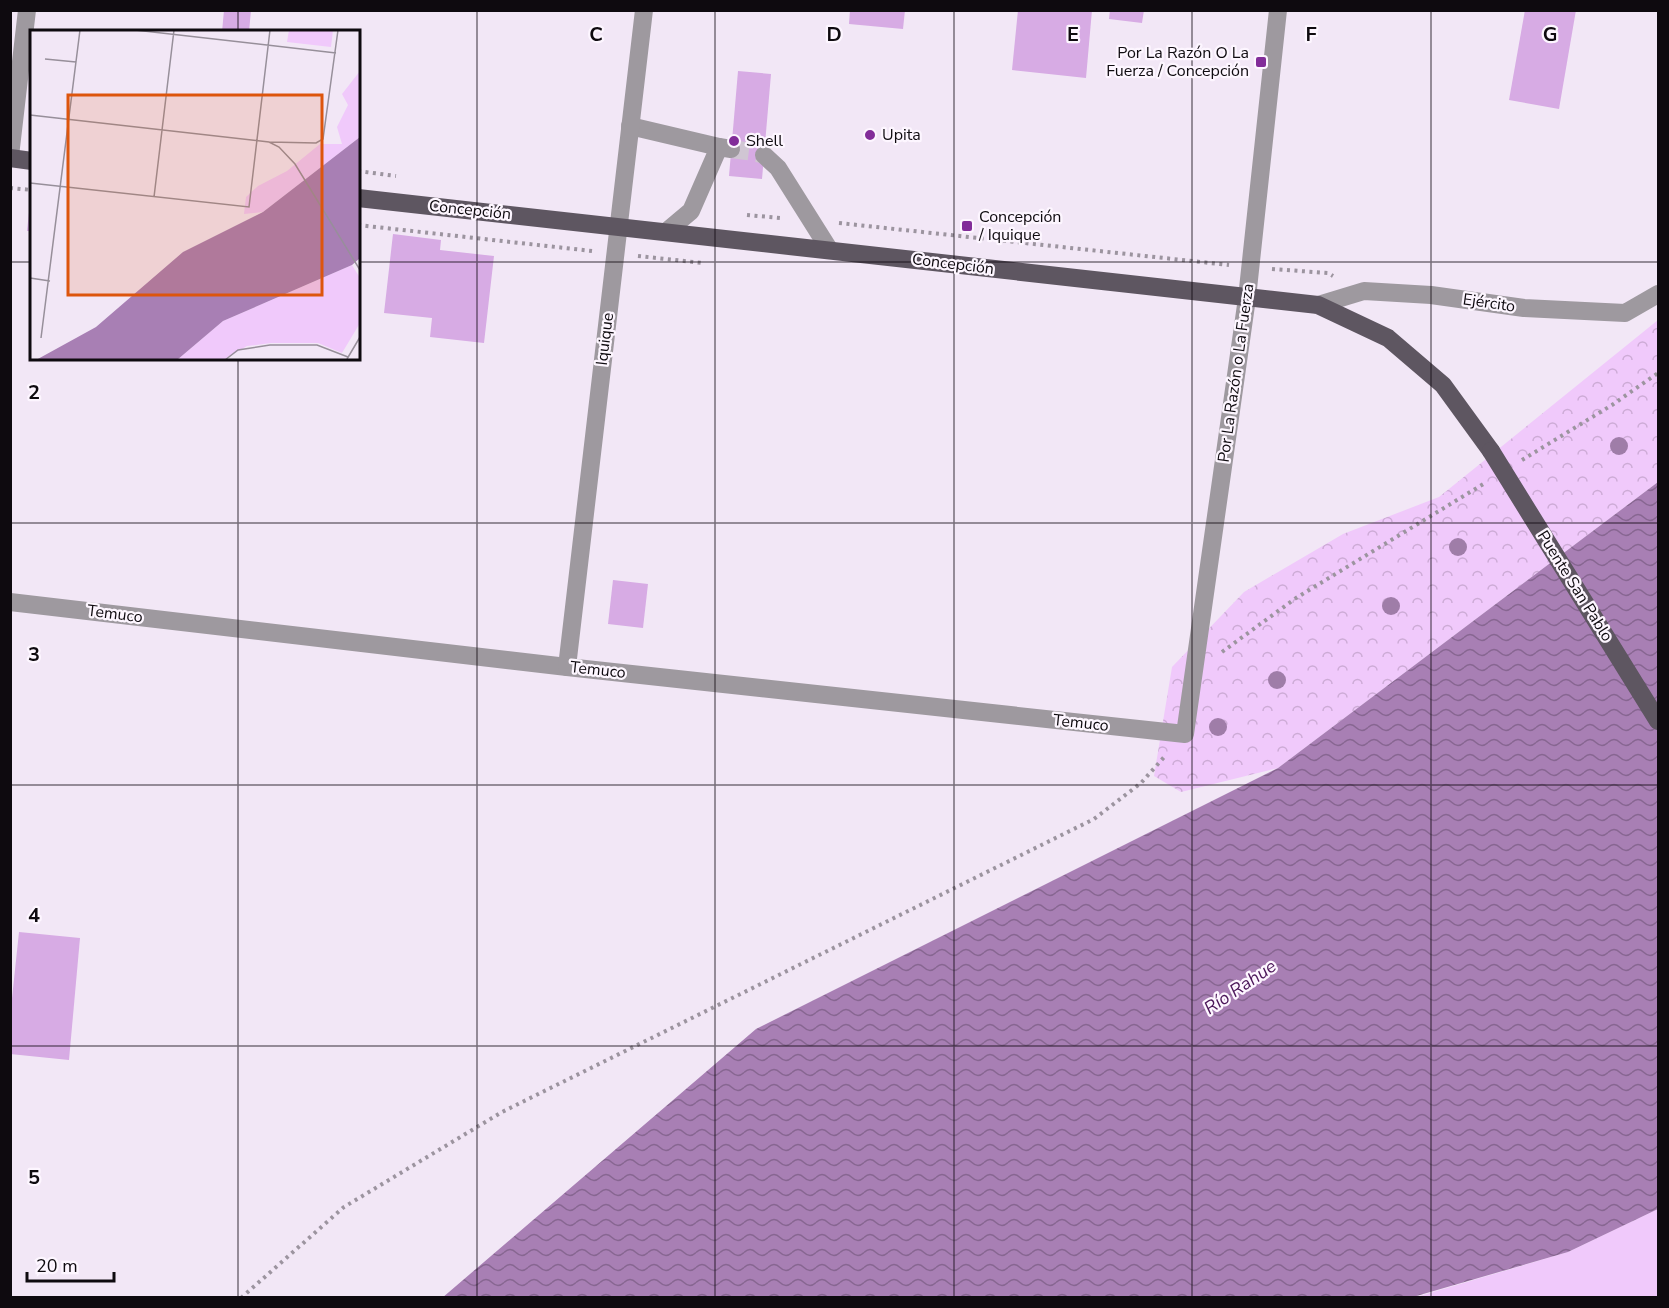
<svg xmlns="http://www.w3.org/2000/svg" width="1669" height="1308" font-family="'Nunito Sans',sans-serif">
<defs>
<pattern id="forest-crowns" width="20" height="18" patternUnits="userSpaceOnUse" patternTransform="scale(1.5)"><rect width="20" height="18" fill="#f0c9fb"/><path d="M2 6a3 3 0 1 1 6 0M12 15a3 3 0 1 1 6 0" fill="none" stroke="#cdabd6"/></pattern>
<pattern id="water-waves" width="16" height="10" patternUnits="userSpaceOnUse" patternTransform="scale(1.5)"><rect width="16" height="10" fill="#a87fb4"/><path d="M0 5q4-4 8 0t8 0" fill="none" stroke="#876691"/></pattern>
</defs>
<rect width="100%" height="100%" fill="#f2e7f6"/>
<!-- forest -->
<path fill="url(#forest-crowns)" d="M1658 320V482L1278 768 1181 792 1154 776 1172 667 1244 592 1343 534 1439 497Z"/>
<!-- green -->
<path fill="#f0c9fb" d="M1658 1209V1297L1413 1298 1568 1252Z"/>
<!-- water -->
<path fill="url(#water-waves)" d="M1658 482V1209L1568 1252 1413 1297 442 1298 756 1029 1278 768Z"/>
<!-- building -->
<g fill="#d7abe4">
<path d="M224 10H251L249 32H222Z"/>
<path d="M850 10H905L903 29 849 24Z"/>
<path d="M1018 10H1092L1086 78 1012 70Z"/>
<path d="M1110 10H1144L1142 23 1109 19Z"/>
<path d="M1525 10H1576L1559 109 1509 100Z"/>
<path d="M738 71 771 74 762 179 729 176Z"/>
<path d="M30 203H32V231H27Z"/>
<path d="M393 234 441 240 440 250 494 256 484 343 430 337 432 318 384 313Z"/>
<path d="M613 580 648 584 643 628 608 624Z"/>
<path d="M19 932 80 938 69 1060 10 1054V1017Z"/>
</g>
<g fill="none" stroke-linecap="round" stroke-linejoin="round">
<!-- minor-tunnel -->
<path stroke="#d0c6d3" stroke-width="18" stroke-dasharray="18 9" stroke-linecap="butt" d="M731 149 754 152 764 155"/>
<!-- path -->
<g stroke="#9c949f" stroke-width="4" stroke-dasharray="3 4.5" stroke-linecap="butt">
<path d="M358 171 396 176"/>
<path d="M10 188 32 190"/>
<path d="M747 215 781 218"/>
<path d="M839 223 1229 265"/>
<path d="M358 225 592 251"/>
<path d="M638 256 703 263"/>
<path d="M1272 269 1328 273 1333 276"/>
<path d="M1522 460 1612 405 1658 373"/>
<path d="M1222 652 1296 598 1485 483"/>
<path d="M241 1298 344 1207 502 1112 1094 819 1141 783 1166 755"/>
</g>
<!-- minor -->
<g stroke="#9e999f" stroke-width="18">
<path d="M630 126 719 147"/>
<path d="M764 155 778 168 829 249"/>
<path d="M10 156 27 10"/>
<path d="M666 232 691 211 719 147 731 149"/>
<path d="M1318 305 1364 291 1431 295 1524 308 1625 313 1658 294"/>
<path d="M10 602 567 667 1185 734 1247 298 1278 10"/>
<path d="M567 667 644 10"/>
</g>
<!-- major -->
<g stroke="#5e5661" stroke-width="18">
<path d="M10 158 32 161"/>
<path d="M358 198 1318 305 1388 338 1443 385 1491 451"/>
</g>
<!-- major-bridge -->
<path stroke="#5e5661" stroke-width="18" d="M1491 451 1658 721"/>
</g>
<!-- trees -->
<g fill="#9f7da8">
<circle cx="1619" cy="446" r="9"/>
<circle cx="1458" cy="547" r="9"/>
<circle cx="1391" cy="606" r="9"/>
<circle cx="1277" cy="680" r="9"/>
<circle cx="1218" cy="727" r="9"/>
</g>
<!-- grid -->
<path fill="none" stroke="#0e0a0f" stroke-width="1.5" stroke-opacity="0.55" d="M238 10V32M477 10V1298M715 10V1298M954 10V1298M1192 10V1298M1431 10V1298M10 262H32M358 262H1658M238 358V1298M10 523H1658M10 785H1658M10 1046H1658"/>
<!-- markers -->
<g fill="#822c99" stroke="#fdf6ff" stroke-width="2">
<rect x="1255" y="56" width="12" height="12" rx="3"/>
<circle cx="870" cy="135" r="6"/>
<circle cx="734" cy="141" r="6"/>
<rect x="961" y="220" width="12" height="12" rx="3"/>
</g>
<g text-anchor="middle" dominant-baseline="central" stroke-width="4.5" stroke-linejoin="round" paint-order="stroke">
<!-- poi labels -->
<g font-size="16" fill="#0e0a0f" stroke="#fdf6ff" text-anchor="start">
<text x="1249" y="53" text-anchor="end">Por La Razón O La<tspan x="1249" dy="18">Fuerza / Concepción</tspan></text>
<text x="882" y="135">Upita</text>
<text x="746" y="141">Shell</text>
<text x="979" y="217">Concepción<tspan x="979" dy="18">/ Iquique</tspan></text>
</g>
<!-- street labels -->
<g font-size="16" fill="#0e0a0f" stroke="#fdf6ff">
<text transform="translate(470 210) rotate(6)">Concepción</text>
<text transform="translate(953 264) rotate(7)">Concepción</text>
<text transform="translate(1489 303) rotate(8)">Ejército</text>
<text transform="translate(605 339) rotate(-83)">Iquique</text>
<text transform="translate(1236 373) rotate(-82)">Por La Razón o La Fuerza</text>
<text transform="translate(1575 586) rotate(58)">Puente San Pablo</text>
<text transform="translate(115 614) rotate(7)">Temuco</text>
<text transform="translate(598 670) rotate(6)">Temuco</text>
<text transform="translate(1081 723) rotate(6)">Temuco</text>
</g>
<!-- water labels -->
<g font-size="18" font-style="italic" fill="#4a1558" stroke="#fdf6ff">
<text transform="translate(1240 987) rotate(-34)">Río Rahue</text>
</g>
</g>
<!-- overview -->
<g transform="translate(30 30)">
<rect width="330" height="330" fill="#f2e7f6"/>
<path d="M330 41V107L233 182 214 184 216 167 228 156 257 141 290 114H312L307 97 318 75 312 64Z" fill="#f0c9fb"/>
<path d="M259 0H303L301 17 257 12ZM322 235 330 248V293L312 323 288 313H241L217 316 193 330H147L193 291Z" fill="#f0c9fb"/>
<path d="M330 107V228L322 235 193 291 147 330H6L66 297 153 222 233 182Z" fill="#a87fb4"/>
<path fill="none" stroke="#978f9a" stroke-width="1.5" d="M105 0 306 23M15 29 46 32M0 85 239 112 249 117 265 134 330 240M239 112 286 113 293 109 308 0M0 153 219 177 240 0M124 167 144 0M0 248 20 251M11 308 50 0M317 329 330 307M195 330 208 320 240 315H287L318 327"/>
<path fill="#dd550c" fill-opacity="0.15" stroke="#dd550c" stroke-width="3" d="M38 65H292V265H38Z"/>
<rect width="330" height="330" fill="none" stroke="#0e0a0f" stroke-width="3"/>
</g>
<g font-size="20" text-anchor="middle" font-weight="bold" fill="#0e0a0f" stroke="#fdf6ff" stroke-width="4.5" stroke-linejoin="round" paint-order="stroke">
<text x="596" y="41">C</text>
<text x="834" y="41">D</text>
<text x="1073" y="41">E</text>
<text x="1311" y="41">F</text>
<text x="1550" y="41">G</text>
<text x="34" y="399">2</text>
<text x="34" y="661">3</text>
<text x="34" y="922">4</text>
<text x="34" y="1184">5</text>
</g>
<!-- border -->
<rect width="1669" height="1308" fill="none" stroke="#0e0a0f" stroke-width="24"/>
<!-- scale -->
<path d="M27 1272v9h87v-9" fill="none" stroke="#0e0a0f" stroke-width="3"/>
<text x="36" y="1272" font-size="18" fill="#0e0a0f" stroke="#fdf6ff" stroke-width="4.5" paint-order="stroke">20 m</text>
</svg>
